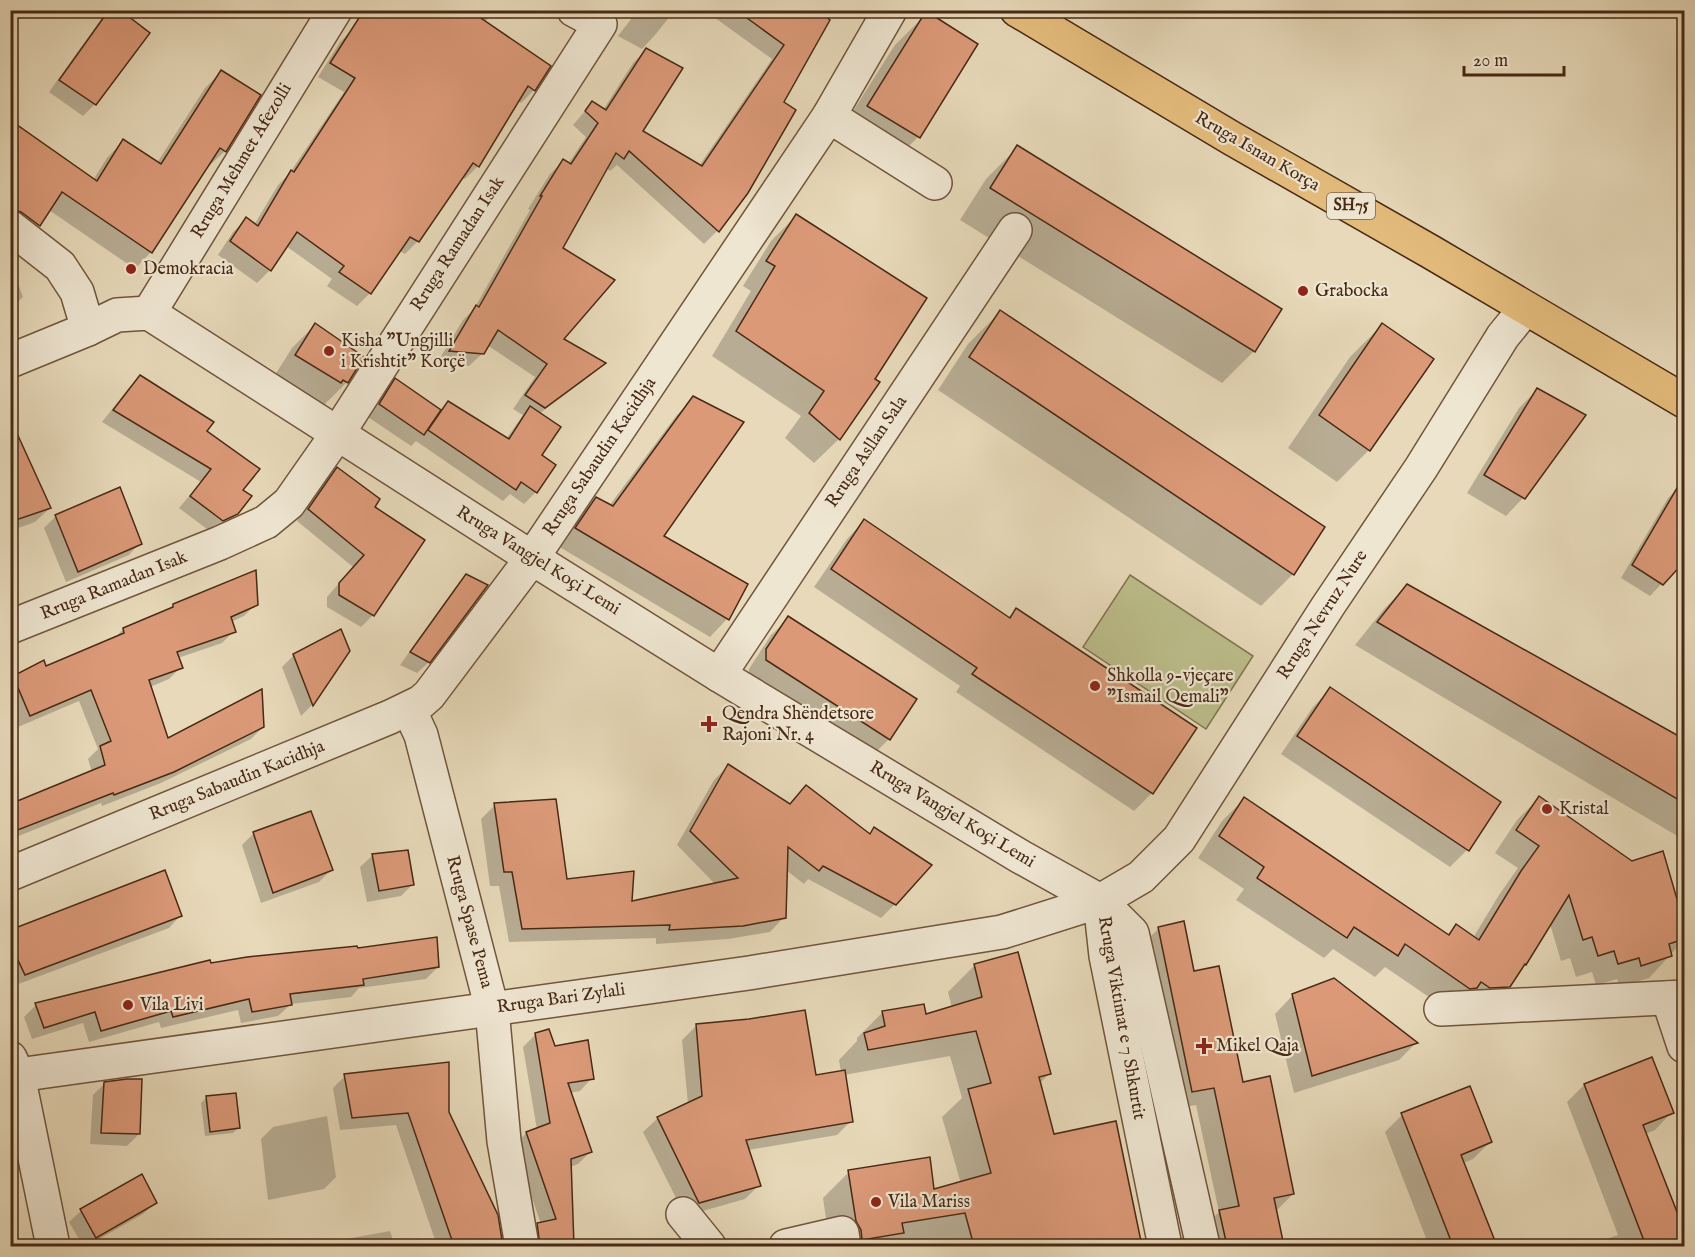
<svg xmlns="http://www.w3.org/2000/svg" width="1695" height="1257" font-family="'IM FELL English',serif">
<rect width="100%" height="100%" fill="#e7d9b9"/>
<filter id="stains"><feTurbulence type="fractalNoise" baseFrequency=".00333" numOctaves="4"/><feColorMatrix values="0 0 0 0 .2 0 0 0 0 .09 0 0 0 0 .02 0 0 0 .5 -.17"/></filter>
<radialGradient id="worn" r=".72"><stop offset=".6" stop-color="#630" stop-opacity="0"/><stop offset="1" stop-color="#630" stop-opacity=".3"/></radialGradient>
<!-- green -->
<path fill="#bcbe8b" stroke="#827450" stroke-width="1.5" d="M1130 575 1253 656 1206 729 1083 647Z"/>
<!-- shadow -->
<g fill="#0003">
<path d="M109 10 95 104 83 116 49 92 101 19Z"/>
<path d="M390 10H492L485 23 534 90 521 103 517 101 478 166 465 179 462 177 418 241 405 254 399 251 370 293 357 306 327 286 332 279 286 246 270 270 257 283 218 255 233 232 246 219 254 225 278 185 289 174 344 92 318 77 340 42 353 29Z"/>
<path d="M638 10H675L655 35 642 49 618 36Z"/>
<path d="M704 10H813L782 102 747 192 717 231 704 244 617 165 610 171 606 168 561 248V339L603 364 590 376 539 414 540 456 536 492 524 504 510 494 503 501 416 441 411 446 368 417 384 392 395 380 440 411 448 403 506 439 523 415 513 409 535 377 487 345 483 353 469 366 437 363 463 320 474 309 530 210 528 209 550 174 563 161 568 164 586 137 573 125 592 103 603 110 633 63 646 50 640 131 699 166 772 59Z"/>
<path d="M927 13 976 44 918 137 886 169 836 138 895 45Z"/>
<path d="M221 72 225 151 208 167 206 166 151 252 135 269 49 210 39 226 22 242 10 233V137L93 180 107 158 123 141 157 163 205 88Z"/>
<path d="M1018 147 1254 351 1222 383 960 220 986 179Z"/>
<path d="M796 216 873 379 839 439 814 463 785 438 801 416 712 356 751 291 743 286 771 241Z"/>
<path d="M10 262 23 297 10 309Z"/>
<path d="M1000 312 1293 574 1261 606 938 390 968 344Z"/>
<path d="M315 325 347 382 324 405 319 402 316 405 273 378 292 348Z"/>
<path d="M1382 325 1369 450 1337 482 1288 448 1350 357Z"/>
<path d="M140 377 205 432 241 490 237 513 225 526 211 532 179 508 201 482 102 422 128 389Z"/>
<path d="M1537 390 1523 498 1506 516 1467 493 1519 408Z"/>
<path d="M693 398 662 536 746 584 727 619 710 637 558 546 578 516 596 499 609 506 676 416Z"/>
<path d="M10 422 50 508 35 522 10 531Z"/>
<path d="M337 469 372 507 373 615 361 627 327 607V597L353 567 297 521 325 481Z"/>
<path d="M1680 486 1684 489V560L1650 596 1621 578 1668 498Z"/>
<path d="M56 516 140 543 129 555 66 582 44 528Z"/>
<path d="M864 521 1008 618 1016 610 1195 729 1152 793 1134 811 956 692 960 686 814 587 847 539Z"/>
<path d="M467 576 429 662 417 673 400 665 455 588Z"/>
<path d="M1407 586 1684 741V840L1355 645 1384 609Z"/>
<path d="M256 604 244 616 231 622 234 631 222 643 178 658 181 667 169 679 150 687 167 740 263 727 251 739 161 783 102 806 101 803 11 839 14 851 10 855V805L92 772 88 759 98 749 79 701 18 727 10 709V680L14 677 45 668 113 640 123 629 169 610 173 606Z"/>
<path d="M789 618 914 700 889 739 871 757 749 678V669L771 635Z"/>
<path d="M349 651 312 705 301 716 282 667 294 655Z"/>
<path d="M1330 689 1467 850 1450 867 1281 754 1313 707Z"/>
<path d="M728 766 789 805 806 787 868 834 874 829 895 904 881 918 808 879 804 884 786 870 784 917 770 932 728 939 656 944V938L509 942 499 886H490L481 819 495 805 565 881 631 903 716 885 677 845 714 780Z"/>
<path d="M1539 798 1632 862 1662 853 1684 928V940L1649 978 1620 987 1617 979 1596 985 1592 972 1576 977 1570 958 1561 961 1550 924 1508 986 1486 1008 1448 1010 1385 967 1375 977 1333 949 1324 958 1236 900 1244 889 1198 858 1222 821 1244 799 1447 935 1456 926 1473 938 1499 895 1518 868 1495 853 1517 820Z"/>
<path d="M254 833 331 870 319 882 261 903 242 845Z"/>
<path d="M372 856 413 884 401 896 367 902 360 867Z"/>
<path d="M180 916 169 928 13 986 10 981V932Z"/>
<path d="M1159 928 1193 973 1242 1084 1293 1194 1275 1212 1282 1246H1206L1202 1229 1219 1212 1196 1105 1175 1109 1141 946Z"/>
<path d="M356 949 438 967 426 979 359 988 351 997 291 1004 278 1016 241 1023 238 1010 161 1028 159 1022 89 1042 83 1023 32 1039 24 1017 36 1005 210 965Z"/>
<path d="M1017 954 1050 1073 1039 1084 1053 1135 1115 1123 1140 1246H941L939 1239 891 1246H830L823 1198 849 1172 933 1191 961 1184 942 1117 962 1098 950 1056 844 1075 851 1121 837 1135 748 1150 759 1185 745 1199 685 1216 643 1132 658 1118 688 1104 682 1040 697 1025 815 1077 841 1072 839 1060 857 1041V1038L883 1012 925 1016 952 1008 948 992 974 966Z"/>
<path d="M1292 996 1416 1043 1399 1060 1294 1093 1275 1014Z"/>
<path d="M536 1034 592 1078 580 1091 570 1093 590 1152 578 1164 570 1167 573 1246H527L525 1237 538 1225 541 1224 514 1146 526 1133 537 1130 523 1047Z"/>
<path d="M1652 1059 1672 1112 1655 1130 1645 1134 1678 1219 1684 1217V1246H1585L1618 1235 1567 1102 1584 1085Z"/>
<path d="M345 1076 447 1113 496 1215 502 1246H437L396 1125 340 1130 333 1088Z"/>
<path d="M105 1083 139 1134 127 1146 90 1144 93 1095Z"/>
<path d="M207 1097 238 1128 233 1133 205 1136 201 1103Z"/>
<path d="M1402 1115 1490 1142 1473 1159 1463 1163 1495 1246H1429L1385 1132Z"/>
<path d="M327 1116 336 1177 324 1189 268 1200 261 1139 273 1127Z"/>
<path d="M155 1203 143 1214 87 1246H83L69 1222 81 1211Z"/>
<path d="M390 1231 395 1246H308Z"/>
<path d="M1522 1238 1525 1246H1501Z"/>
</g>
<!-- building -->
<g fill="#db9978" stroke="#482914" stroke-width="1.5">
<path d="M109 10H120L150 33 96 105 59 80Z"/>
<path d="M364 10H469L551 66 535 91 528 86 479 167 473 163 419 242 410 237 371 294 339 272 344 266 297 232 271 271 230 241 246 217 258 226 291 170 294 172 355 78 330 63Z"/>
<path d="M736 10H816L830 20 784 102 796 110 748 193 719 232 629 151 624 159 616 153 563 248 615 280 564 339 606 363 545 408 525 395 547 364 498 330 484 354 449 351 476 305 479 307 542 196H540L563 159 571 164 598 123 585 111 592 101 606 110 646 48 683 68 643 131 702 166 784 45Z"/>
<path d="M926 11 978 44 920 138 867 106Z"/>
<path d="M221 70 261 95 226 152 220 148 152 253 62 192 40 226 21 212 10 209V120L97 181 123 139 161 164Z"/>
<path d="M1017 145 1282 309 1255 352 990 188Z"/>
<path d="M796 214 927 298 875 379 880 382 840 440 809 413 824 391 736 331 775 266 766 261Z"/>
<path d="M1000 310 1325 527 1294 575 969 357Z"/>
<path d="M315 323 364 357 348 383 343 380 341 383 295 355Z"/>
<path d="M1382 323 1434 359 1370 451 1319 415Z"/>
<path d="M140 375 214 422 207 431 260 469 243 490 252 496 238 514 223 521 190 496 211 469 113 410Z"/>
<path d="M395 378 441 410 424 435 379 404Z"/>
<path d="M1537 388 1586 415 1525 499 1484 475Z"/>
<path d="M693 396 744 422 664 536 748 584 729 620 575 528 596 497 613 506Z"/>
<path d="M448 401 509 439 530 406 561 427 542 455 556 465 537 493 521 482 516 490 428 430Z"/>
<path d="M10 418 51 508 10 522Z"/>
<path d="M337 467 380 499 375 507 425 540 374 616 339 595V583L364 555 308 509Z"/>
<path d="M1684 476V562L1663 585 1632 565Z"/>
<path d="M120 487 142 544 78 572 55 515Z"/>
<path d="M864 519 1010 618 1016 608 1197 728 1153 794 972 674 977 668 831 569Z"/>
<path d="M256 570 258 605 231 617 236 632 177 652 183 668 149 680 168 738 262 689 264 727 174 772 114 795 113 793 10 833V804L105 765 100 746 111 741 91 690 30 716 13 676 44 660 46 666 124 633 123 628 173 607V604Z"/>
<path d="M466 574 488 585 430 663 410 652Z"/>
<path d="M1407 584 1684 739V803L1377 622Z"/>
<path d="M788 616 917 699 890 740 766 660V649Z"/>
<path d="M341 629 350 651 313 706 293 654Z"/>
<path d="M1330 687 1501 802 1469 851 1297 736Z"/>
<path d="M728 764 790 804 806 785 870 834 874 827 932 865 896 905 823 866 819 871 788 847 786 918 743 926 669 930 670 925 522 929 512 872H504L494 803 556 799 567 879 634 871 632 901 738 878 690 831Z"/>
<path d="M1539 796 1632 861 1663 851 1684 923V939L1669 944 1672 956 1641 966 1639 958 1618 964 1614 951 1598 956 1592 937 1583 940 1569 895 1526 965 1525 964 1510 987 1490 988 1481 982 1477 988 1470 989 1405 944 1398 956 1354 927 1347 938 1257 878 1264 867 1219 836 1244 797 1449 935 1456 924 1479 940 1521 871 1539 846 1516 830Z"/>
<path d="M311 811 333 870 273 893 253 832Z"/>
<path d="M408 850 414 885 379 891 372 854Z"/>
<path d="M165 870 182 916 25 975 10 943V930Z"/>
<path d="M1184 921 1194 971 1219 966 1243 1082 1270 1076 1294 1194 1274 1198 1284 1246H1227L1219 1210 1239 1206 1214 1088 1192 1092 1158 927Z"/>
<path d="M437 937 439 967 363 979 364 985 290 994 292 1005 252 1012 249 999 173 1017 171 1011 101 1031 95 1012 44 1028 35 1003 210 960 211 963 247 957 357 946 358 948Z"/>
<path d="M1018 952 1051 1074 1039 1077 1054 1134 1116 1121 1142 1246H974L965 1213 902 1223 904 1233 862 1240 861 1230 856 1221 848 1170 930 1157 934 1189 991 1173 968 1089 991 1083 976 1031 868 1050 864 1033 885 1026 882 1011 924 1004 926 1014 982 997 974 964Z"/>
<path d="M1334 978 1418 1043 1312 1076 1292 994Z"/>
<path d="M805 1010 816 1075 845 1070 853 1122 746 1140 761 1186 699 1203 657 1117 702 1096 696 1024 749 1019Z"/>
<path d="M549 1029 555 1046 588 1040 594 1079 568 1083 592 1152 571 1159 574 1246H540L537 1223 556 1219 526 1132 550 1123 535 1033Z"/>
<path d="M1652 1057 1674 1113 1643 1125 1679 1217 1684 1215V1246H1646L1584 1084Z"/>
<path d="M449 1062V1112L498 1215 503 1246H454L408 1113 352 1118 344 1074Z"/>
<path d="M127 1079H142L140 1134 101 1133 104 1082Z"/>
<path d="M1470 1086 1492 1142 1461 1155 1497 1246H1453L1401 1113Z"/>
<path d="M236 1093 240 1128 210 1132 206 1096Z"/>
<path d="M142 1174 157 1203 96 1238 80 1209Z"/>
</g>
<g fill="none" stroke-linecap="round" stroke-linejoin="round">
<!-- minor casing -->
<g stroke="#70553d" stroke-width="36">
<g id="minor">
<path d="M829 116 935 183"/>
<path d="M10 227 60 266 77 292 88 329"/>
<path d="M149 313 335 10"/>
<path d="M10 361 88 329 117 315 149 313 532 558 719 675 1021 857 1100 901 1132 933 1203 1246"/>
<path d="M10 627 220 543 266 522 289 503 338 433 600 24 574 10"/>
<path d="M719 675 1015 230"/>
<path d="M409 709 421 735 492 1009 504 1141 522 1246"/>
<path d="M10 874 390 717 421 702 429 695 532 558 829 116 890 10"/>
<path d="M1100 901 1106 956 1165 1246"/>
<path d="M1668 998 1684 1046"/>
<path d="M1441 1009 1684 997"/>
<path d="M10 1058 18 1075 53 1246"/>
<path d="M18 1075 749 973 1002 932 1100 901 1141 877 1179 839 1328 606 1421 468 1503 336 1525 309"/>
<path d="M683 1214 709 1246"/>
<path d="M786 1246 842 1233 844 1246"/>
</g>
</g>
<!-- major casing -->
<g stroke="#482914" stroke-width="36">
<path id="major" d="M1017 10 1233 139 1431 252 1684 401"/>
</g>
<!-- minor -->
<use href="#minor" stroke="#efe6d2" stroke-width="33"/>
<!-- major -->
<use href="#major" stroke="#e4bc7c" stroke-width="33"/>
</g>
<!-- markers -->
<g fill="#8f2418" stroke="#efe6d2" stroke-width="2">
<circle cx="131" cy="269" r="6"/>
<circle cx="1303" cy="291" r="6"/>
<circle cx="329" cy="351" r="6"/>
<circle cx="1095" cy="686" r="6"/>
<path d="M706 715h6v6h6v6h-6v6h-6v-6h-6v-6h6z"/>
<circle cx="1547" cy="809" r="6"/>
<circle cx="128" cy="1005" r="6"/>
<path d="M1201 1037h6v6h6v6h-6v6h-6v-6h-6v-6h6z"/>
<circle cx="876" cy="1202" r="6"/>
</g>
<g text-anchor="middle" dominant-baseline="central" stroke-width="4.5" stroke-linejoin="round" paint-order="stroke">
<!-- shield labels -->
<rect fill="#efe6d2" stroke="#7a624d" stroke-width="1.5" x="1327" y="193" width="48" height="26" rx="4.5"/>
<g font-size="16" font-weight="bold" fill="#482914">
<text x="1351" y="206">SH75</text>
</g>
<!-- street labels -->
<g font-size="18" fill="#482914" stroke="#efe6d2">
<text transform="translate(1257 152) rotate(30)">Rruga Isnan Korça</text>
<text transform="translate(242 161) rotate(-59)">Rruga Mehmet Afezolli</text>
<text transform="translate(458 244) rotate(-57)">Rruga Ramadan Isak</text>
<text transform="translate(867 452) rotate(-56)">Rruga Asllan Sala</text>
<text transform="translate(600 457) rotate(-56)">Rruga Sabaudin Kacidhja</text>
<text transform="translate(538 561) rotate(32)">Rruga Vangjel Koçi Lemi</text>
<text transform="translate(114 586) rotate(-22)">Rruga Ramadan Isak</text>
<text transform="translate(1323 615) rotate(-57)">Rruga Nevruz Nure</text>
<text transform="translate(237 781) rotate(-22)">Rruga Sabaudin Kacidhja</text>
<text transform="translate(952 815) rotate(31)">Rruga Vangjel Koçi Lemi</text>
<text transform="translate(469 922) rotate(75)">Rruga Spase Pema</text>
<text transform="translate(561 999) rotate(-8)">Rruga Bari Zylali</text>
<text transform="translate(1121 1018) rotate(80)">Rruga Viktimat e 7 Shkurtit</text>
</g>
<!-- poi labels -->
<g font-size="18" fill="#482914" stroke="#efe6d2" text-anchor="start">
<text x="143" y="269">Demokracia</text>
<text x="1315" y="291">Grabocka</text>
<text x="341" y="341">Kisha "Ungjilli<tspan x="341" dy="21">i Krishtit" Korçë</tspan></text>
<text x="1107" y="676">Shkolla 9-vjeçare<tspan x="1107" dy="21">"Ismail Qemali"</tspan></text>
<text x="722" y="714">Qendra Shëndetsore<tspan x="722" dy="21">Rajoni Nr. 4</tspan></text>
<text x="1559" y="809">Kristal</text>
<text x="140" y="1005">Vila Livi</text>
<text x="1216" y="1046">Mikel Qaja</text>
<text x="888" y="1202">Vila Mariss</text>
</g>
</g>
<!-- margin -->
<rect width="1695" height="1257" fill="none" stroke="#e7d9b9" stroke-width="36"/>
<rect x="12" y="12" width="1671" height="1233" fill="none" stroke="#482914" stroke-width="3"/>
<rect x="18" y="18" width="1659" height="1221" fill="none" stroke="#482914" stroke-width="1.5"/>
<!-- scale -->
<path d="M1464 66v9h100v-9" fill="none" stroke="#482914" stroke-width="3"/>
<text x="1473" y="66" font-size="18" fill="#482914" stroke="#efe6d2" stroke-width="4.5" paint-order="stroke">20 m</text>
<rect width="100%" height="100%" filter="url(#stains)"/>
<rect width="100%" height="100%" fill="url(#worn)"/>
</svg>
